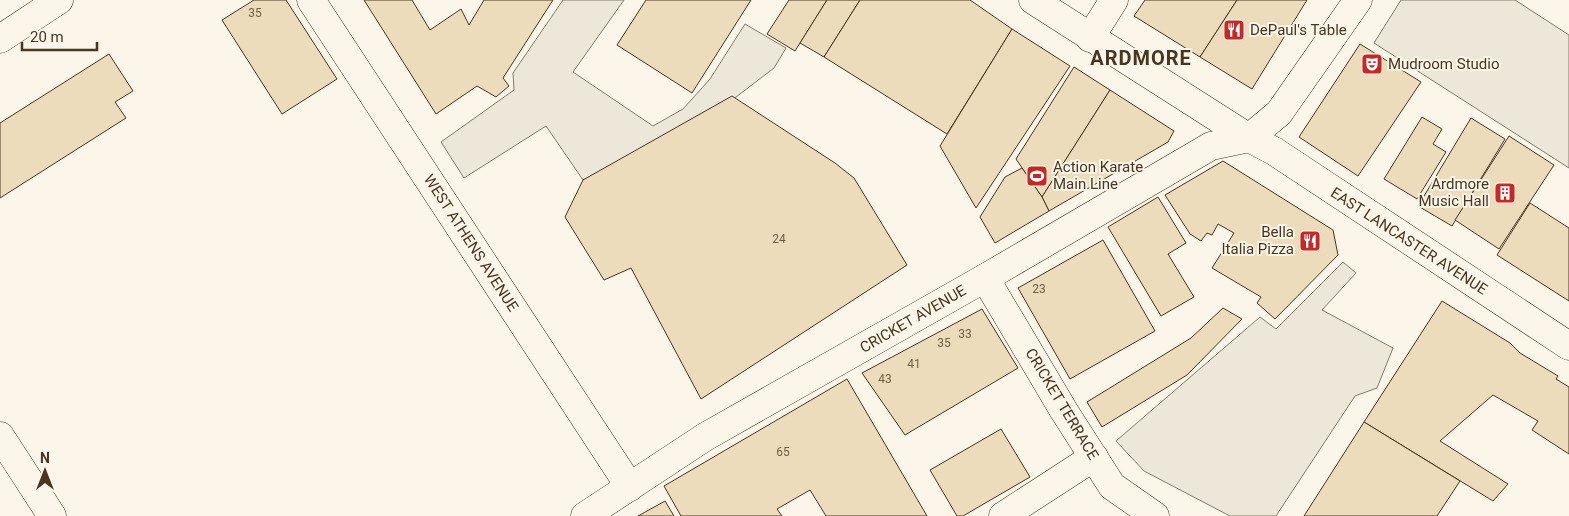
<svg xmlns="http://www.w3.org/2000/svg" width="1569" height="516" font-family="Roboto,sans-serif">
<rect width="100%" height="100%" fill="#fbf6e9"/>
<!-- parking -->
<g fill="#ede7d9" stroke="#887966">
<path d="M563 0H624L573 72 653 126 683 109 710 79 745 24 786 48 774 68 706 120 583 180 546 126 464 178 441 142 514 90 513 73Z"/>
<path d="M1401 0H1515L1569 35V168L1374 43Z"/>
<path d="M1343 262 1356 273 1322 310 1393 348 1377 388 1355 396 1276 516H1230L1144 471 1116 441 1260 317 1276 329Z"/>
</g>
<!-- building -->
<g fill="#ecdcbc" stroke="#4a3520">
<path d="M254 0H286L337 79 282 114 222 20Z"/>
<path d="M364 0H412L430 30 461 9 469 25 484 0H553L503 78 509 86 496 97 477 86 436 114Z"/>
<path d="M646 0H751L692 93 617 45Z"/>
<path d="M789 0H827L795 51 767 34Z"/>
<path d="M827 0H860L824 57 800 43Z"/>
<path d="M860 0H970L1012 29 947 134 824 57Z"/>
<path d="M1145 0H1237L1200 57 1134 16Z"/>
<path d="M1237 0H1307L1252 89 1200 57Z"/>
<path d="M1012 29 1070 66 976 208 940 146Z"/>
<path d="M1360 44 1421 82 1358 176 1299 137Z"/>
<path d="M109 54 133 91 115 102 126 118 0 198V123Z"/>
<path d="M1074 67 1110 90 1042 197 1016 159Z"/>
<path d="M1110 90 1174 131 1168 142 1049 211 1042 197Z"/>
<path d="M732 96 835 163 854 178 907 265 701 399 631 268 604 280 565 217 583 180Z"/>
<path d="M1422 117 1442 129 1433 144 1446 152 1417 199 1384 179Z"/>
<path d="M1471 118 1505 139 1452 226 1418 206Z"/>
<path d="M1509 136 1554 165 1499 249 1455 220Z"/>
<path d="M1223 161 1333 230 1338 255 1275 319 1257 303 1261 297 1212 268 1234 233 1218 224 1212 235 1207 233 1201 241 1190 234 1165 195Z"/>
<path d="M1022 168 1042 197 1049 211 995 243 980 217 1005 177Z"/>
<path d="M1158 197 1186 243 1168 254 1194 297 1161 316 1108 227Z"/>
<path d="M1530 203 1569 228V301L1497 255Z"/>
<path d="M1103 240 1155 331 1070 379 1018 288Z"/>
<path d="M1442 301 1510 343 1520 353 1558 376 1556 379 1569 387V454L1532 430 1538 421 1493 395 1440 441 1508 484 1493 501 1364 422Z"/>
<path d="M1223 308 1242 319 1187 375 1102 427 1087 402 1191 338Z"/>
<path d="M982 309 1018 368 905 435 862 373Z"/>
<path d="M847 379 927 516H826L810 490 777 509 782 516H681L664 486Z"/>
<path d="M1364 422 1460 481 1437 516H1304Z"/>
<path d="M1001 429 1030 477 963 516H957L930 470Z"/>
<path d="M665 501 674 516H638Z"/>
</g>
<g fill="none" stroke-linecap="round" stroke-linejoin="round">
<!-- minor casing -->
<g stroke="#4a3520" stroke-width="29">
<g id="minor">
<path d="M311 0 630 487"/>
<path d="M1090 38 1114 0"/>
<path d="M0 39 59 0"/>
<path d="M985 278 1064 411 1112 486 1155 516"/>
<path d="M0 436 52 516"/>
<path d="M585 516 705 437 985 278 1211 146 1249 138 1279 113 1358 0"/>
<path d="M1003 516 1094 457"/>
</g>
</g>
<!-- highway casing -->
<g stroke="#4a3520" stroke-width="29">
<path id="highway" d="M1033 0 1249 138 1274 151 1569 346"/>
</g>
<!-- minor -->
<use href="#minor" stroke="#fbf6e9" stroke-width="28"/>
<!-- highway -->
<use href="#highway" stroke="#fbf6e9" stroke-width="28"/>
</g>
<!-- icons -->
<defs>
<g id="restaurant-square" transform="scale(1.125)"><rect x="-9" y="-9" width="18" height="18" rx="4" fill="#c62828" stroke="#fbf6e9"/><path d="M-5-6h1v4h1v-4h1v4h1v-4h1v5L-1.5 .5V6h-2V.5L-5-1ZM5-6V6H3V1.5H1.5Q1.5-4 5-6Z" fill="#fff"/></g>
<g id="theatre-square" transform="scale(1.125)"><rect x="-9" y="-9" width="18" height="18" rx="4" fill="#c62828" stroke="#fbf6e9"/><path d="M-5-5.5Q0-4 5-5.5V0Q5 5 0 6Q-5 5-5 0ZM-3.3-2.5H-1v1.5H-3.3ZM1-2.5H3.3v1.5H1ZM-2.8 1Q0 5.5 2.8 1Z" fill="#fff"/></g>
<g id="stadium-square" transform="scale(1.125)"><rect x="-9" y="-9" width="18" height="18" rx="4" fill="#c62828" stroke="#fbf6e9"/><path d="M0-5a6.5 5 0 1 0 0 10a6.5 5 0 1 0 0-10ZM-3.5-1.8h7v3.6h-7Z" fill="#fff"/></g>
<g id="building-square" transform="scale(1.125)"><rect x="-9" y="-9" width="18" height="18" rx="4" fill="#c62828" stroke="#fbf6e9"/><path d="M-4-6H4V6H1V3H-1V6H-4ZM-2.5-4.3h1.7v1.8h-1.7ZM.8-4.3h1.7v1.8H.8ZM-2.5-1h1.7V.8h-1.7ZM.8-1h1.7V.8H.8Z" fill="#fff"/></g>
</defs>
<g fill-rule="evenodd">
<use href="#restaurant-square" x="1234" y="30"/>
<use href="#theatre-square" x="1372" y="64"/>
<use href="#stadium-square" x="1037" y="176"/>
<use href="#building-square" x="1505" y="193"/>
<use href="#restaurant-square" x="1310" y="241"/>
</g>
<g text-anchor="middle" dominant-baseline="central" stroke-width="4" stroke-linejoin="round" paint-order="stroke">
<!-- number labels -->
<g font-size="12" fill="#725f47">
<text x="255" y="13">35</text>
<text x="779" y="239">24</text>
<text x="1039" y="289">23</text>
<text x="965" y="334">33</text>
<text x="944" y="343">35</text>
<text x="914" y="364">41</text>
<text x="885" y="379">43</text>
<text x="783" y="452">65</text>
</g>
<!-- poi labels -->
<g font-size="15" fill="#4a3520" stroke="#fbf6e9" text-anchor="start">
<text x="1250" y="30">DePaul's Table</text>
<text x="1388" y="64">Mudroom Studio</text>
<text x="1053" y="167">Action Karate<tspan x="1053" dy="17">Main Line</tspan></text>
<text x="1489" y="184" text-anchor="end">Ardmore<tspan x="1489" dy="17">Music Hall</tspan></text>
<text x="1294" y="232" text-anchor="end">Bella<tspan x="1294" dy="17">Italia Pizza</tspan></text>
</g>
<!-- street labels -->
<g font-size="15" fill="#4a3520" stroke="#fbf6e9">
<text transform="translate(1409 241) rotate(33)">EAST LANCASTER AVENUE</text>
<text transform="translate(471 243) rotate(57)">WEST ATHENS AVENUE</text>
<text transform="translate(913 319) rotate(-30)">CRICKET AVENUE</text>
<text transform="translate(1062 404) rotate(59)">CRICKET TERRACE</text>
</g>
<!-- district labels -->
<g font-size="20" font-weight="bold" letter-spacing="1" fill="#4a3520" stroke="#fbf6e9">
<text x="1141" y="58">ARDMORE</text>
</g>
</g>
<!-- north arrow -->
<g transform="translate(45 471)" stroke="#fbf6e9" stroke-width="4" paint-order="stroke">
<path d="M0-4L9 19L0 12L-9 19Z" fill="#4a3520"/>
<text y="-8" font-size="14" font-weight="bold" text-anchor="middle" fill="#4a3520">N</text>
</g>
<!-- scale -->
<path d="M22 42v8h75v-8" fill="none" stroke="#4a3520" stroke-width="2.5"/>
<text x="30" y="42" font-size="15" fill="#4a3520" stroke="#fbf6e9" stroke-width="4" paint-order="stroke">20 m</text>
</svg>
